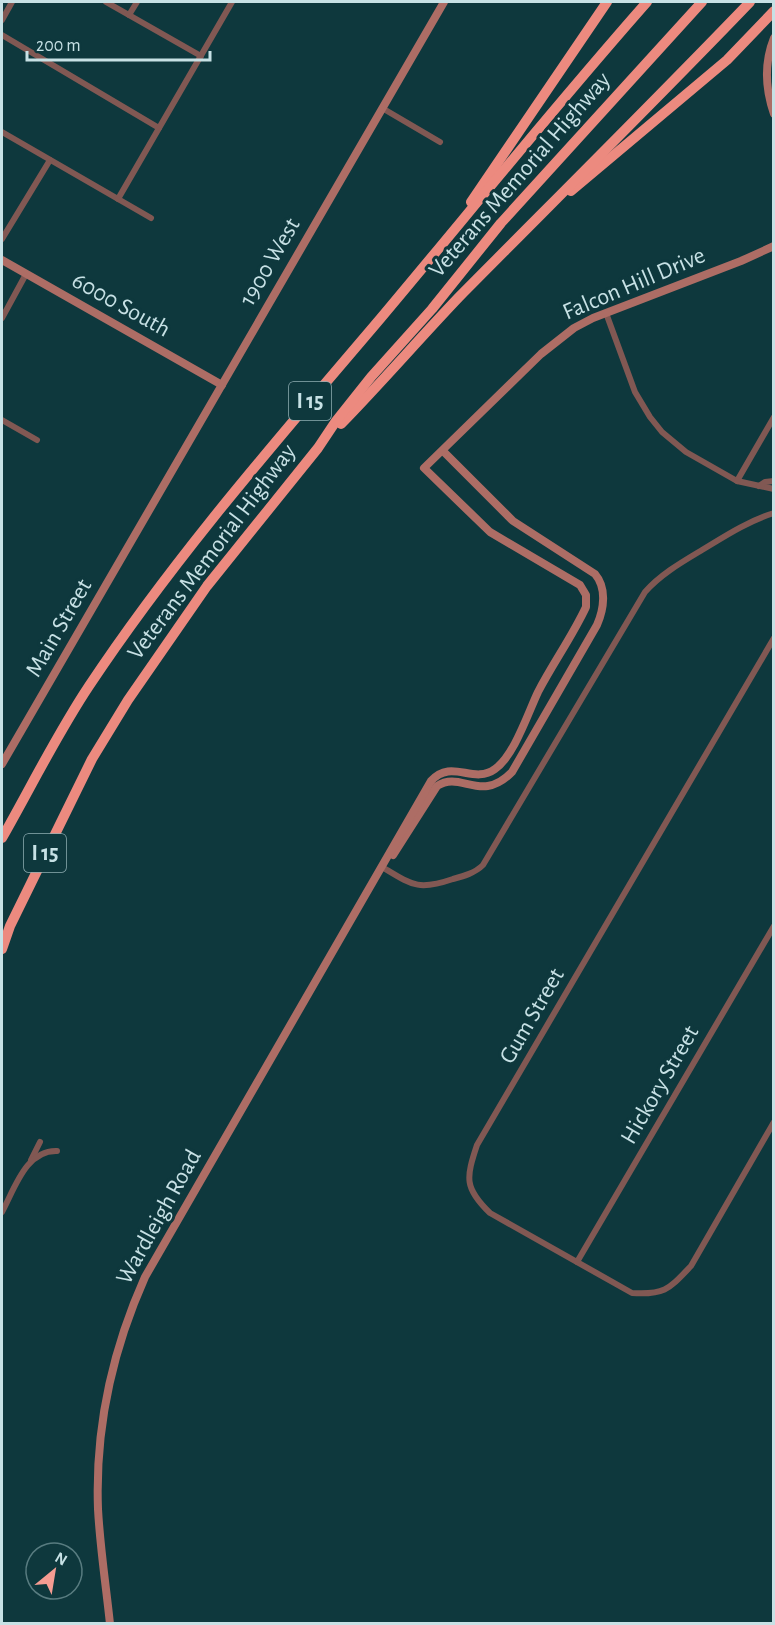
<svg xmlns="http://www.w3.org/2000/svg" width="775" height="1625" font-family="'Alegreya Sans',sans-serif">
<rect width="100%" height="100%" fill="#0e383d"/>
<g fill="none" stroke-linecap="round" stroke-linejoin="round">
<!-- street -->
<g stroke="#815853" stroke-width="6">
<path d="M106 2 201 56"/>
<path d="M129 15 137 2"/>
<path d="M2 20 12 2"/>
<path d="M2 35 159 128"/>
<path d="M382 108 440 142"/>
<path d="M2 132 151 218"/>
<path d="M118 199 232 2"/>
<path d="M2 239 50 160"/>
<path d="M606 313 635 392 650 417 662 432 686 452 737 481 774 489"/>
<path d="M2 318 26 274"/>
<path d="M2 420 37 440"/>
<path d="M737 481 774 417"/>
<path d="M759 486 765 482 774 481"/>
<path d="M774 638 477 1145C466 1178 464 1188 490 1213L632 1293C665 1295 669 1289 691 1266L774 1122"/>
<path d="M382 867C412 885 418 891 453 879 464 876 475 873 483 865L645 592C661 574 682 562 702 550 725 536 748 521 774 513"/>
<path d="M31 1160 40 1142"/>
<path d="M2 1212C15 1188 26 1150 57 1151"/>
<path d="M577 1262 774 926"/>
</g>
<!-- secondary -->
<g stroke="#ad6d65" stroke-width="8">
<path d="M774 38C764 63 765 88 774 114"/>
<path d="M2 260 222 385"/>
<path d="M2 764 444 2"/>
<path d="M393 855 437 786C461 770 481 804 512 772L597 625C604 609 607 588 595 574L513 521 443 451"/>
<path d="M110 1624C106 1586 100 1547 98 1509 95 1428 112 1351 145 1277L431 781C452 758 473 785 495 769 514 756 528 713 538 692 553 663 572 637 586 607V595L580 585 490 532 424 468 541 354 574 328 593 318 741 261 774 246"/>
</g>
<!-- highway -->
<g stroke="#ec8a7f" stroke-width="10">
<path d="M571 191 727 60 774 11"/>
<path d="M471 202 607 2"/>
<path d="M341 424C381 383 419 339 459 297 556 199 654 102 750 2"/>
<path d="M2 838C31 787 57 734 89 686 176 555 279 438 380 319 469 213 556 105 647 2"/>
<path d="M2 949 10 926 92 759 128 700 207 586 318 448 336 421 371 377 432 309 501 223 702 2"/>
</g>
</g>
<g text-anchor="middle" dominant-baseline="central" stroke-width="6" stroke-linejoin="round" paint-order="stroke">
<!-- shield labels -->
<g fill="#0e383d" stroke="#90aeb3" stroke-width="1.5">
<rect x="289" y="382" width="42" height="38" rx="4.5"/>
<rect x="24" y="834" width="42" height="38" rx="4.5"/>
</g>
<g font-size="22" font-weight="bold" fill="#c7e1e5">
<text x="310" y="401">I 15</text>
<text x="45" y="853">I 15</text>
</g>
<!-- street labels -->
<g font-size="24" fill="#c7e1e5" stroke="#0e383d">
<text transform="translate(520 175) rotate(-49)">Veterans Memorial Highway</text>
<text transform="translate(270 262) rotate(-60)">1900 West</text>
<text transform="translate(634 284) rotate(-23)">Falcon Hill Drive</text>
<text transform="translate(121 305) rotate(29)">6000 South</text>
<text transform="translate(212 552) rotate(-53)">Veterans Memorial Highway</text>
<text transform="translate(59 628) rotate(-60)">Main Street</text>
<text transform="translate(532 1016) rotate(-60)">Gum Street</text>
<text transform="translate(660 1085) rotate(-60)">Hickory Street</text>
<text transform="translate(159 1217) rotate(-61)">Wardleigh Road</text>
</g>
</g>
<!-- border -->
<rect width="775" height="1625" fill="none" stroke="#c7e1e5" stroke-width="6"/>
<!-- north arrow -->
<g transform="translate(54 1571) rotate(30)"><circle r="28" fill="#0e383d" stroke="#587c80" stroke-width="1.5"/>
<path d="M0-4.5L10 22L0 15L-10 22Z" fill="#f59c92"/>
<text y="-9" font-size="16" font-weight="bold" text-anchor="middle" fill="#c7e1e5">N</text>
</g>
<!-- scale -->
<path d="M27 51v9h183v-9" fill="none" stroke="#c7e1e5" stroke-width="3"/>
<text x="36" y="51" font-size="18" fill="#c7e1e5" stroke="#0e383d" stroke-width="4.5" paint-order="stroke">200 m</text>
</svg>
